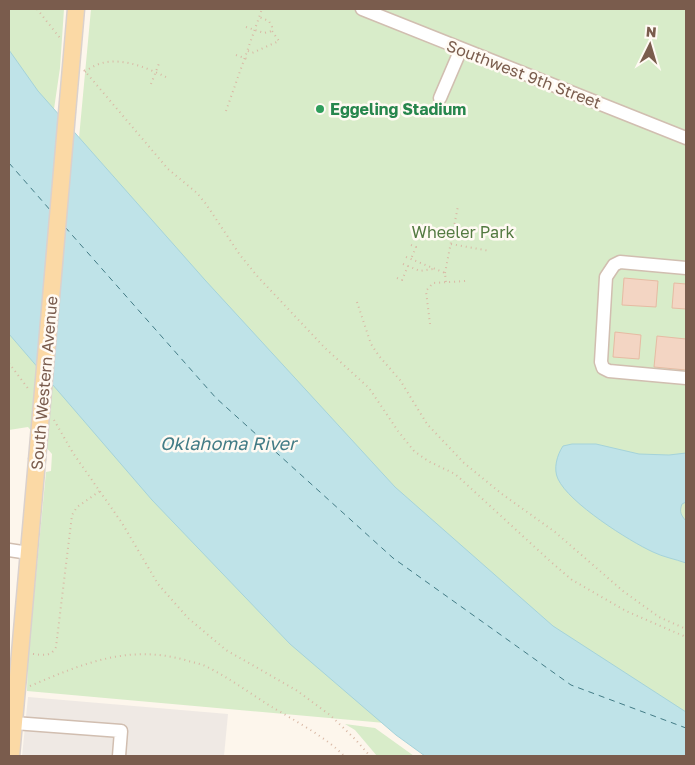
<svg xmlns="http://www.w3.org/2000/svg" width="695" height="765" font-family="'Golos Text',sans-serif">
<rect width="100%" height="100%" fill="#fdf6ec"/>
<!-- industrial -->
<path fill="#efe9e4" d="M28 697 228 714 224 756H22Z"/>
<!-- green -->
<g fill="#d8ecc9">
<path d="M9 9H64L60 68 54 109 79 138 91 9H686V750L27 691 28 658 46 472 51 471 52 454 28 427 9 430Z"/>
<path d="M345 724 375 728 414 756H377L355 730Z"/>
</g>
<!-- water -->
<g fill="#bfe3e8" stroke="#a5d3da">
<path d="M9 50 38 91 205 280 395 487 553 626 686 712V756H425L396 735 290 644 152 500 9 334Z"/>
<path d="M572 444H596L639 454 669 455 686 453V502L682 504C679 512 681 515 686 521V563C675 559 663 557 653 552 629 541 569 503 558 479 553 469 557 455 563 446Z"/>
</g>
<g fill="none" stroke-linecap="round" stroke-linejoin="round">
<!-- ferry -->
<g stroke="#437c86" stroke-width="1" stroke-dasharray="6 5" stroke-linecap="butt">
<path d="M9 163 51 211"/>
<path d="M65 227 216 398 393 558 571 685 686 728"/>
</g>
</g>
<!-- building -->
<g fill="#f3d5c3" stroke="#e6bba3">
<path d="M624 278 658 281 656 307 622 305Z"/>
<path d="M674 283 686 284V309L672 308Z"/>
<path d="M615 332 641 335 639 359 613 357Z"/>
<path d="M657 336 686 339V370L654 367Z"/>
</g>
<g fill="none" stroke-linecap="round" stroke-linejoin="round">
<!-- minor casing -->
<g stroke="#d1beb0" stroke-width="15">
<g id="minor">
<path d="M362 9 686 138"/>
<path d="M440 98 461 49"/>
<path d="M686 268 620 262 614 265 606 277 601 362 603 368 609 371 686 378"/>
<path d="M9 550 29 553"/>
<path d="M14 723 121 731 119 756"/>
</g>
</g>
<!-- major casing -->
<g stroke="#dad1cd" stroke-width="19">
<path id="major" d="M11 756 37 460"/>
</g>
<!-- path -->
<g stroke="#d9b8a5" stroke-width="2" stroke-dasharray="1 4" stroke-linecap="butt">
<path d="M37 9 60 38"/>
<path d="M246 27 264 33 272 31"/>
<path d="M248 51 252 53 279 41 272 31V27L269 21 259 17"/>
<path d="M236 55 250 60"/>
<path d="M84 70 168 169 197 193 206 204 240 255 258 277 325 348 369 388 398 431 414 451 428 461 455 474 464 482 550 561 572 580 626 611 686 637"/>
<path d="M85 72C110 51 143 66 168 78"/>
<path d="M151 84 160 61"/>
<path d="M226 111 262 9"/>
<path d="M451 244 490 251"/>
<path d="M411 245 416 247 411 259"/>
<path d="M406 257 445 273 446 283"/>
<path d="M403 264 420 271 433 269"/>
<path d="M445 273 458 206"/>
<path d="M397 278 402 280 408 266"/>
<path d="M357 302 371 344 379 356 400 380 427 424 464 463 502 494 555 532 623 591 659 617 686 629"/>
<path d="M430 324 426 291 433 283 466 281"/>
<path d="M9 363 30 391"/>
<path d="M54 420 73 453 122 523 158 584 188 618 226 650 296 690 330 715 355 739 370 756"/>
<path d="M33 654C43 655 51 657 56 647L72 515 77 507 100 491"/>
<path d="M30 686C82 664 128 644 185 660 191 662 197 663 203 665 227 676 249 693 272 707 292 719 329 739 344 756"/>
</g>
<!-- minor -->
<use href="#minor" stroke="#fff" stroke-width="12"/>
<!-- major -->
<use href="#major" stroke="#fbd9a5" stroke-width="16"/>
<!-- major-bridge casing -->
<g stroke="#dad1cd" stroke-width="19" stroke-linecap="butt">
<path id="major-bridge" d="M37 460 76 9"/>
</g>
<!-- major-bridge -->
<use href="#major-bridge" stroke="#fbd9a5" stroke-width="16"/>
</g>
<!-- markers -->
<circle fill="#2e9e5b" stroke="#fffaf3" stroke-width="2" cx="320" cy="109" r="5"/>
<g text-anchor="middle" dominant-baseline="central" stroke-width="5" stroke-linejoin="round" paint-order="stroke">
<!-- street labels -->
<g font-size="16" fill="#7a5c4d" stroke="#fffaf3">
<text transform="translate(524 74) rotate(21)">Southwest 9th Street</text>
<text transform="translate(44 383) rotate(-85)">South Western Avenue</text>
</g>
<!-- leisure labels -->
<g font-size="16" font-weight="bold" fill="#27864d" stroke="#fffaf3" text-anchor="start">
<text x="330" y="109">Eggeling Stadium</text>
</g>
<!-- park labels -->
<g font-size="16" fill="#537a41" stroke="#fffaf3">
<text x="463" y="232">Wheeler Park</text>
</g>
<!-- water labels -->
<g font-size="18" font-style="italic" fill="#437c86" stroke="#fffaf3">
<text x="228" y="443">Oklahoma River</text>
</g>
</g>
<!-- border -->
<rect width="695" height="765" fill="none" stroke="#7a5c4d" stroke-width="20"/>
<!-- north arrow -->
<g transform="translate(650 45) rotate(5)" stroke="#fffaf3" stroke-width="4" paint-order="stroke">
<path d="M0-4L9 19L0 12L-9 19Z" fill="#7a5c4d"/>
<text y="-8" font-size="14" font-weight="bold" text-anchor="middle" fill="#7a5c4d">N</text>
</g>
</svg>
